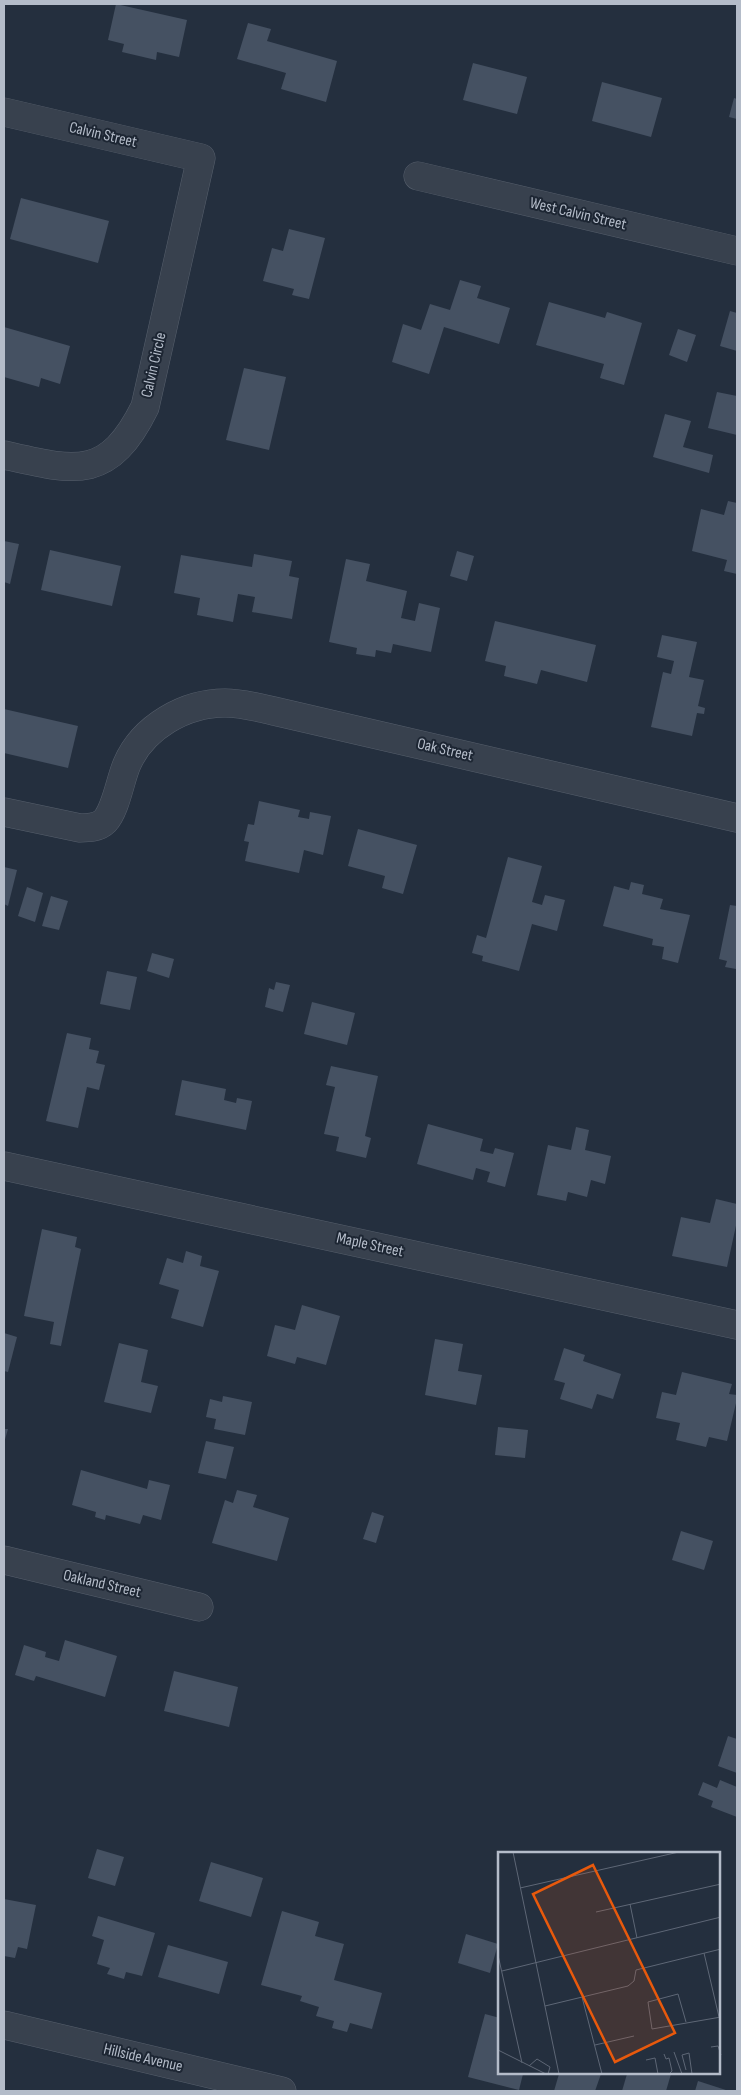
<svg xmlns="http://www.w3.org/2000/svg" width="741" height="2095" font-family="'Sofia Sans Condensed',sans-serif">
<rect width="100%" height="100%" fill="#242f3e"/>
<!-- building -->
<g fill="#455162">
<path d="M116 4 187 20 179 57 157 52 156 60 122 52 124 44 108 40Z"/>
<path d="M248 23 271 29 267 41 337 61 326 102 281 89 286 73 237 59Z"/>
<path d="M473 63 527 77 517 114 463 100Z"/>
<path d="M602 82 662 98 651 137 592 121Z"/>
<path d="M734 98 737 99V119L729 117Z"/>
<path d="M21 198 109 221 98 263 10 239Z"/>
<path d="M289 229 325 238 309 299 292 295 294 289 263 281 272 248 283 251Z"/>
<path d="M460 280 481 286 477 298 510 308 499 344 444 327 429 374 392 362 403 324 421 330 430 304 450 310Z"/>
<path d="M549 302 605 318 607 312 642 323 624 385 600 378 604 364 536 345Z"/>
<path d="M730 311 737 313V351L720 346Z"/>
<path d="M4 327 70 346 60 384 41 378 39 387 4 377Z"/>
<path d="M678 329 696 335 687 362 669 355Z"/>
<path d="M244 368 286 377 269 450 226 440Z"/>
<path d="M717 392 737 396V435L708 428Z"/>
<path d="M665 414 691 421 683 447 713 455 709 473 653 457Z"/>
<path d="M728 501 737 503V574L724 571 727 560 692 551 701 509 724 515Z"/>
<path d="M4 541 19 544 10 584 4 582Z"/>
<path d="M50 550 121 566 112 606 41 590Z"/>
<path d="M457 551 474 556 467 581 450 576Z"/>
<path d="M254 554 292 561 289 576 299 578 292 619 252 612 255 597 238 594 233 622 197 615 200 598 174 593 181 555 252 567Z"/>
<path d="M346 559 370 564 366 581 407 591 401 618 415 621 419 603 440 608 431 652 393 644 391 653 376 650 375 657 356 654 357 648 329 642Z"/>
<path d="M495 621 596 645 587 682 541 670 537 684 504 676 506 666 485 661Z"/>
<path d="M662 635 697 642 689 677 704 680 698 706 705 708 704 714 697 713 692 736 651 727 663 672 671 674 674 661 657 657Z"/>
<path d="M4 709 78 726 68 768 4 753Z"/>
<path d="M259 801 300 810 298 817 309 819 310 812 331 816 323 855 304 850 299 873 245 861 249 842 244 841 248 824 254 825Z"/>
<path d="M358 829 417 845 403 894 382 888 385 876 348 866Z"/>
<path d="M508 857 542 866 532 902 542 905 545 895 565 900 557 931 532 924 519 971 482 961 483 956 472 953 477 935 486 938Z"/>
<path d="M4 867 17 870 8 906 4 904Z"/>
<path d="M631 882 644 885 642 894 663 899 660 909 690 915 678 963 662 959 664 947 652 945 653 939 603 926 614 886 629 890Z"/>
<path d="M27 887 43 893 35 922 18 916Z"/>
<path d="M51 896 68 901 59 930 42 926Z"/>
<path d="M730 905 737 906 736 969 725 967 727 961 719 959Z"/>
<path d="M152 953 174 959 169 978 147 971Z"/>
<path d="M107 971 137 977 130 1010 100 1004Z"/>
<path d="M276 982 290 985 283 1012 265 1007 269 988 274 990Z"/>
<path d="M312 1002 355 1013 347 1045 304 1034Z"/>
<path d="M67 1033 91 1038 89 1049 99 1051 96 1063 105 1065 99 1090 87 1087 78 1128 46 1121Z"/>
<path d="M331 1066 378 1076 365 1136 371 1138 366 1158 336 1151 339 1137 324 1134 335 1087 326 1085Z"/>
<path d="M182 1080 226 1089 224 1100 236 1103 237 1098 252 1101 246 1130 175 1115Z"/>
<path d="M428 1124 483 1139 480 1151 493 1154 495 1148 514 1153 505 1187 487 1182 490 1172 476 1168 473 1180 417 1164Z"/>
<path d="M576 1127 589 1130 585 1150 611 1156 605 1184 591 1180 587 1197 568 1192 566 1201 537 1195 548 1145 571 1150Z"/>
<path d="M716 1199 737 1204V1221L727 1267 672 1256 681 1217 710 1223Z"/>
<path d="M42 1229 77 1237 75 1247 81 1249 61 1346 50 1344 54 1322 24 1316Z"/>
<path d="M186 1251 202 1256 200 1266 219 1271 203 1327 171 1318 179 1290 159 1284 167 1258 183 1263Z"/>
<path d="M302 1305 340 1316 326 1365 297 1357 295 1364 267 1356 275 1325 295 1330Z"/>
<path d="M4 1333 17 1337 8 1372 4 1371Z"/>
<path d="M435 1339 463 1344 458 1371 482 1375 476 1405 425 1395Z"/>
<path d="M119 1343 148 1350 141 1382 158 1386 151 1413 104 1402Z"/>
<path d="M564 1348 585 1355 583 1361 621 1374 613 1399 597 1394 592 1409 560 1399 565 1383 554 1380Z"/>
<path d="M682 1372 732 1384 729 1394 737 1395V1399L727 1441 709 1437 706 1447 676 1440 680 1423 656 1418 662 1392 676 1395Z"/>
<path d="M223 1396 252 1402 245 1435 214 1429 216 1419 206 1417 210 1399 222 1402Z"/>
<path d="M498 1427 528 1430 525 1458 495 1455Z"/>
<path d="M4 1429H8L4 1443Z"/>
<path d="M206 1441 234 1447 226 1479 198 1473Z"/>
<path d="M81 1470 147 1489 149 1480 170 1485 161 1520 143 1515 140 1524 106 1515 105 1520 95 1517 96 1512 72 1505Z"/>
<path d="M237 1490 257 1495 253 1507 289 1518 277 1561 212 1543 225 1500 233 1503Z"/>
<path d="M372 1512 384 1516 376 1543 363 1539Z"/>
<path d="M681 1531 713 1541 704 1570 672 1560Z"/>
<path d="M65 1640 117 1656 105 1697 36 1676 34 1681 15 1675 24 1645 46 1652 45 1657 59 1661Z"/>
<path d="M174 1671 238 1687 229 1727 164 1711Z"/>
<path d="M728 1736 737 1739V1773L718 1766Z"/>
<path d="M720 1780 737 1787V1817L711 1807 713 1801 698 1795 703 1782 717 1788Z"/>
<path d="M97 1849 124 1857 115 1886 88 1878Z"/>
<path d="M211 1862 263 1878 251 1917 199 1901Z"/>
<path d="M4 1899 36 1905 27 1949 18 1947 15 1958 4 1956Z"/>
<path d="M282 1911 319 1922 315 1936 344 1944 334 1980 382 1993 372 2029 350 2023 347 2032 332 2028 334 2021 316 2016 319 2007 300 2001 302 1996 261 1985Z"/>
<path d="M98 1916 155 1933 142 1976 126 1972 124 1979 107 1974 110 1968 97 1964 104 1940 92 1936Z"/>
<path d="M466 1934 498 1944 490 1973 458 1963Z"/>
<path d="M168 1945 228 1962 219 1994 158 1977Z"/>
<path d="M485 2014 500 2018V2074H523L519 2090 468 2077Z"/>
<path d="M559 2074H601L595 2091H554Z"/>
<path d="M627 2074H671L666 2091H622Z"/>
<path d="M698 2081 729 2091H695Z"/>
</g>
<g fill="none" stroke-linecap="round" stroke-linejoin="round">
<!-- minor casing -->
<g stroke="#565f6c" stroke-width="29">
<g id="minor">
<path d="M4 112 201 158 145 407C108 482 74 471 4 455"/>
<path d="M418 176 737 251"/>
<path d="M4 812 80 828C88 828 98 828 105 821 116 809 120 780 127 764 143 727 185 703 225 703 243 703 260 708 278 712L737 818"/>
<path d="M4 1166 737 1325"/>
<path d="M4 1560 199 1607"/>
<path d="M4 2025 282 2091"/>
</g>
</g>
<!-- minor -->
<use href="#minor" stroke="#38414e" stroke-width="28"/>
</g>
<g text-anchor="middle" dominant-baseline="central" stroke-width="4" stroke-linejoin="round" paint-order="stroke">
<!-- street labels -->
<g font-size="16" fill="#b4bcc9" stroke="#1d2633">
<text transform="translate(103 135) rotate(13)">Calvin Street</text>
<text transform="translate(578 214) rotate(13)">West Calvin Street</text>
<text transform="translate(154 365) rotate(-77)">Calvin Circle</text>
<text transform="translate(445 750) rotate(13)">Oak Street</text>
<text transform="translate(370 1245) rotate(12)">Maple Street</text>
<text transform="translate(102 1584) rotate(13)">Oakland Street</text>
<text transform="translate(143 2058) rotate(13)">Hillside Avenue</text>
</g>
</g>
<!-- overview -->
<g transform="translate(498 1852)">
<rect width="222" height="222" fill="#242f3e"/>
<path fill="none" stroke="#5e6776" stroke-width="1" d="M15 0 61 222M22 36 181 0M132 52 139 86M98 60 223 32M206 101 221 165M0 103 24 211M4 119 223 65M84 145 104 222M47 154 130 134 136 129 138 118 223 97M188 170 180 142 150 150 154 177 223 165M97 193 136 184M213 195 220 194 223 203M0 198 48 222M176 200 184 222M166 202 168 207 171 206 174 219 171 222M184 203 191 201 194 222M184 203 188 218M148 208 157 206 160 222M31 214 39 207 52 215 50 222"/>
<path fill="#e8590c" fill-opacity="0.15" stroke="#e8590c" stroke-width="2.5" d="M95 13 177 181 117 210 35 42Z"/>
<rect width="222" height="222" fill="none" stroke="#b4bcc9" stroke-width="2.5"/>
</g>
<!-- border -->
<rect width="741" height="2095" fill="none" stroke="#b4bcc9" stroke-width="10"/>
</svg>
